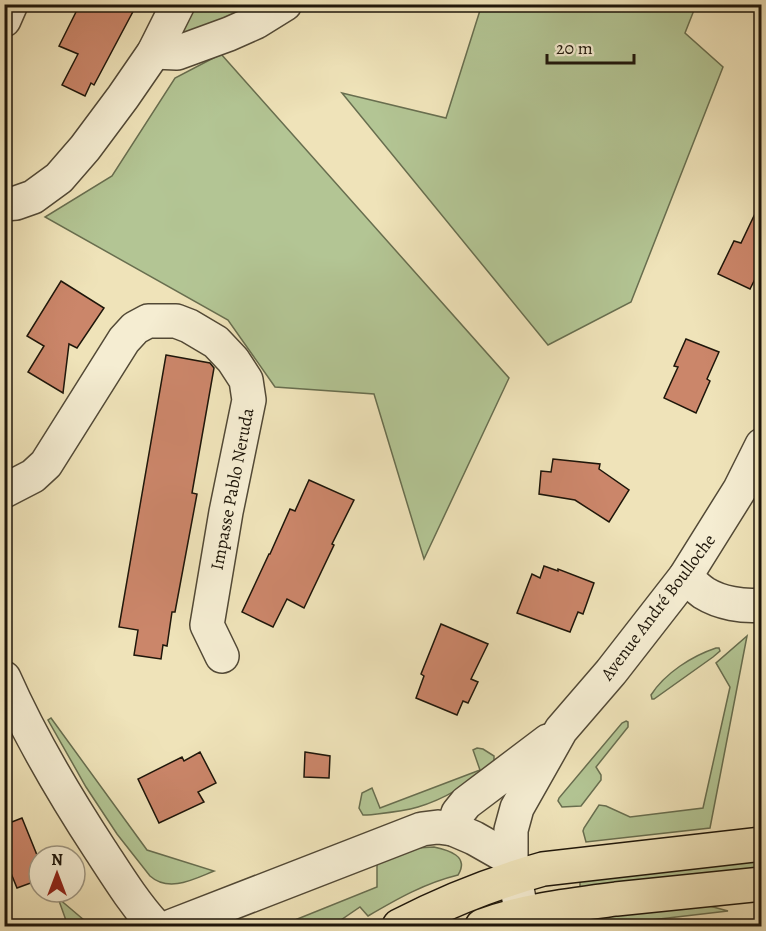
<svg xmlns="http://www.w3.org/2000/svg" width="766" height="931" font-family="Alegreya,serif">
<rect width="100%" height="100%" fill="#efe3b9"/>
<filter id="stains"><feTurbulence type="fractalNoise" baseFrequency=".00333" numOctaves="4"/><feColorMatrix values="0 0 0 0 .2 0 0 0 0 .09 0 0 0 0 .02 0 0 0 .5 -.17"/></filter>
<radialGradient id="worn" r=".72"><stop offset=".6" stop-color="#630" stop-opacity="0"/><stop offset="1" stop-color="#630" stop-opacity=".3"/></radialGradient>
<!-- green -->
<g fill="#b3c594" stroke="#686e4f" stroke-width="1.5">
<path d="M482 4 696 5 685 33 723 67 631 302 548 345 342 93 446 118Z"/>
<path d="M187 5H266L180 42Z"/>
<path d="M221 54 509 378 424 559 374 394 275 387 228 320 45 217 112 176 175 78Z"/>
<path d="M747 636 710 828 586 842 583 831 584 828 599 805 606 806 630 817 703 808 730 687 716 663Z"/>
<path d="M716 648H719L720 651 713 657 654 699H652L651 695C665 673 692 656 716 648Z"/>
<path d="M51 718 147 850 214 871C194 879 169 893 150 876L117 834 86 787 48 720Z"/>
<path d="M626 721 628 722V727L596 767 601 775V780L581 806 562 807 558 801 559 798 622 723Z"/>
<path d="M477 748 483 749 494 756V763C473 781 445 799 418 807 401 812 384 813 367 815H363L359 808 362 793 372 788 380 808 480 770 473 750Z"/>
<path d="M434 847C448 850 470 856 458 875 425 883 397 899 368 916L360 907 332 926H280L377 887V864L416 848Z"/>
<path d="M761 857V871L580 891V877Z"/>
<path d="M58 898 91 926H68Z"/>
<path d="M706 905 728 911 599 926H579L578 924 579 917Z"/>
</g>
<!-- building -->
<g fill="#cb866a" stroke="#1e160a" stroke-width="1.5">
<path d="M80 4H137L94 85 91 83 85 96 62 85 78 54 59 46Z"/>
<path d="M762 199V265L750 289 718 274 734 241 741 243Z"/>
<path d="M61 281 104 308 77 348 69 344 63 393 28 372 44 346 27 336Z"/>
<path d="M686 339 719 352 707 379 710 381 696 413 664 398 678 367 674 366Z"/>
<path d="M166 355 210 363 214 368 192 493 197 494 175 612H172L167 646 163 645 161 659 134 655 138 630 119 627Z"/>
<path d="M553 459 600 464 599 469 629 490 609 522 575 500 539 494 541 471 551 472Z"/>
<path d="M309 480 354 500 332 544 334 545 304 608 287 599 273 627 242 612 269 554H270L290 509 295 511Z"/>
<path d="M544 566 558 571V569L594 583 583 614 578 612 570 632 517 613 532 574 540 578Z"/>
<path d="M441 624 488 644 471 679 478 682 468 703 463 701 457 715 416 698 424 676 421 674Z"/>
<path d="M200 752 216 783 198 792 204 802 159 823 138 779 182 757 184 761Z"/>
<path d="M305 752 330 756 329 778 304 777Z"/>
<path d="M22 818 39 860V880L17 888 4 856V825Z"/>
</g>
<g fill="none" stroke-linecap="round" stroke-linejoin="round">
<!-- minor casing -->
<g stroke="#524936" stroke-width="36">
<g id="minor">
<path d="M4 20 11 4"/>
<path d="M154 52 177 53 229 34 256 22 285 4"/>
<path d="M4 204 16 203 33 197 59 178 85 148 123 97 154 52 178 4"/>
<path d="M4 491 33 476 46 464 124 340 135 328 148 321H176L189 326 216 342 233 360 246 380 249 400 226 512 207 625 222 656"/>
<path d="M685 577C691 582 697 588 704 593 720 603 743 607 762 605"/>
<path d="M4 678C31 739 65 796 101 851 118 877 134 903 155 926"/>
<path d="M453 829 474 838 511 859"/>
<path d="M522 914 511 859V830L517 808 561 730 611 672 685 577 740 489 762 445"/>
<path d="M172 926 422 829 438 827 453 829 458 813 466 803 548 741"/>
</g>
</g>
<!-- major casing -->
<g stroke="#1e160a" stroke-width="36">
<g id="major">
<path d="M399 926C445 902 493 883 543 869L762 844"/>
<path d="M482 926C525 910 570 905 616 899 664 894 713 889 762 884"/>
</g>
</g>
<!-- minor -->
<use href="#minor" stroke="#f5edd2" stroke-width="33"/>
<!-- major -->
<use href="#major" stroke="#efe3b9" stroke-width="33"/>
</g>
<g text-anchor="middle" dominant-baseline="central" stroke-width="4.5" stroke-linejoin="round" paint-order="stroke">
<!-- street labels -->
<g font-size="18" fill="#1e160a" stroke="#f5edd2">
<text transform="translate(232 489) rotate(-79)">Impasse Pablo Neruda</text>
<text transform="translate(658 607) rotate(-53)">Avenue André Boulloche</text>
</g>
</g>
<!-- margin -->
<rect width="766" height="931" fill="none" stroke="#efe3b9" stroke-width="24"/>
<rect x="6" y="6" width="754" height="919" fill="none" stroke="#1e160a" stroke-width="3"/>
<rect x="12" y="12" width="742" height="907" fill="none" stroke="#1e160a" stroke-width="1.5"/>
<!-- north arrow -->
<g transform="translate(57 874)"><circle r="28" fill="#f5edd2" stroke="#9f9782" stroke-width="1.5"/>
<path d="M0-4.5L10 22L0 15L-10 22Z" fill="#8f2418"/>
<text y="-9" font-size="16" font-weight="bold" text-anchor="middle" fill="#1e160a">N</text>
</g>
<!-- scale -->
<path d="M547 54v9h87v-9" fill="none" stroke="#1e160a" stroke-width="3"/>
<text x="556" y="54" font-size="18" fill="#1e160a" stroke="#f5edd2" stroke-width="4.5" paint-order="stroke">20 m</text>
<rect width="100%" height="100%" filter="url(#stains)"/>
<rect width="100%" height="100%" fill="url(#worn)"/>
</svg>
